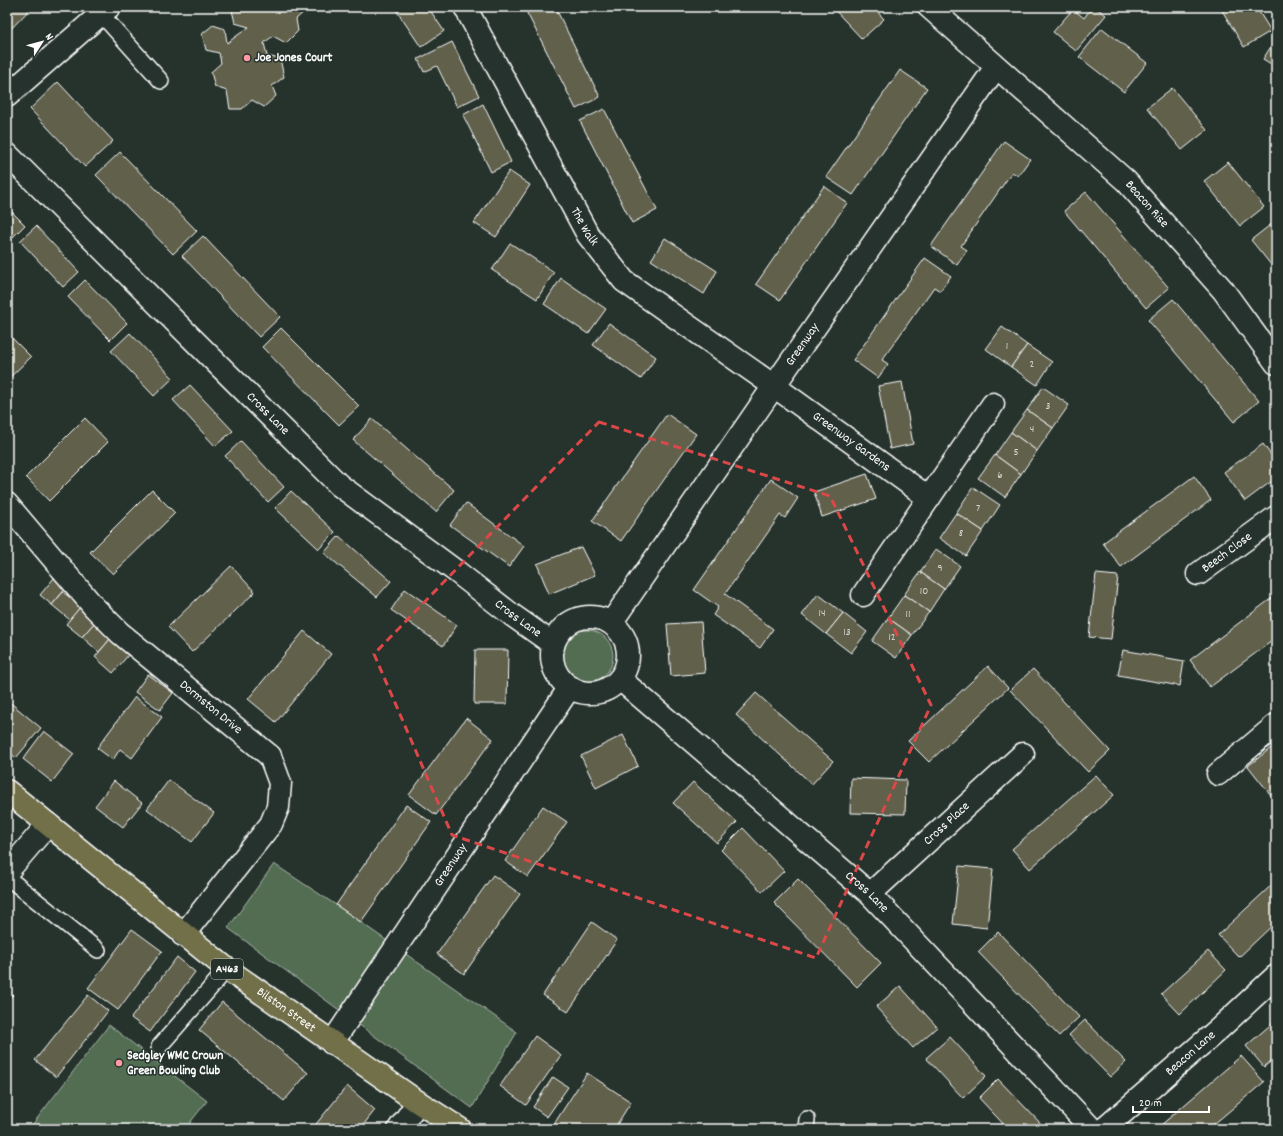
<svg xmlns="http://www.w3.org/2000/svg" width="1283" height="1136" font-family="Dekko,sans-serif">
<rect width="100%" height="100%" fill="#26332d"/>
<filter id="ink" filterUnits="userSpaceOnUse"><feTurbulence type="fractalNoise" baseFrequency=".025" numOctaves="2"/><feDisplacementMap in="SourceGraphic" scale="8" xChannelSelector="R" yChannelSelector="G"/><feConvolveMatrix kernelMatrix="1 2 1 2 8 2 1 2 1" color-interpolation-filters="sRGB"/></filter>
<g filter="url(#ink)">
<!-- green -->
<g fill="#536d53" stroke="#a9b6a9">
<circle cx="587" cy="656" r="26"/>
<path d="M274 864 336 905 517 1032 472 1108 228 928Z"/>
<path d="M109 1025 207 1101 185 1129H29Z"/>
</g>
<!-- building -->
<g fill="#60604c" stroke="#fff">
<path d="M7 7H32L7 33Z"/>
<path d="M235 7H306V10L296 19 298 31 286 43 273 36 264 43 267 56 280 59 284 77 272 86 276 96 264 107 252 100 242 109H230L227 91 215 87 211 72 221 63 219 53 206 50 202 34 213 25 225 29 227 43 249 27 235 23 232 10Z"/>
<path d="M394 7H428L444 31 421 47Z"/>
<path d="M533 7H555L600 97 576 109 526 11Z"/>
<path d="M832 7H873L884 19 862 39Z"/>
<path d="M1092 7H1095L1106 15 1076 51 1053 32 1073 9 1084 18Z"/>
<path d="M1220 7H1256L1271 31 1244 47Z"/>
<path d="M1102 28 1147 63 1124 92 1079 57Z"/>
<path d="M1276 39V67L1263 59Z"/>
<path d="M452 42 479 96 457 107 437 66 424 72 418 59Z"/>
<path d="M900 70 927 88 853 195 826 177Z"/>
<path d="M58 82 113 141 85 167 30 109Z"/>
<path d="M1172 88 1207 130 1182 150 1147 108Z"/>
<path d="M483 104 511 162 491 172 463 115Z"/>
<path d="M604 109 657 210 632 223 580 121Z"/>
<path d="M1004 141 1030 159 1018 176 1012 172 961 246 967 250 957 265 931 246Z"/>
<path d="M120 152 197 231 173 254 96 175Z"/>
<path d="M1228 162 1264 207 1240 226 1204 181Z"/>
<path d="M509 171 530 185 496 237 474 223Z"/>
<path d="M824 186 847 203 780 300 756 284Z"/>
<path d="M1086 192 1169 288 1146 308 1064 211Z"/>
<path d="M7 207 25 225 9 241 7 239Z"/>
<path d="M1274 222 1276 225V271L1251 240Z"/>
<path d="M36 226 79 272 63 287 20 241Z"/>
<path d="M203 236 280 317 259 337 182 256Z"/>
<path d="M665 238 717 271 704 294 651 260Z"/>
<path d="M510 243 554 272 537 299 492 270Z"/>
<path d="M925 258 951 276 940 291 934 287 882 360 888 364 878 378 853 360Z"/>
<path d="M561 278 606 309 588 334 544 304Z"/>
<path d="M85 280 127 323 110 340 68 297Z"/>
<path d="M1173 299 1259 401 1234 422 1148 320Z"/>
<path d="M609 323 656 357 641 379 593 345Z"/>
<path d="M1002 327 1027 345 1011 367 986 349Z"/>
<path d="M281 328 359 406 339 425 262 347Z"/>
<path d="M130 333 173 378 154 396 111 351Z"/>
<path d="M9 335 31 357 7 380V338Z"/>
<path d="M1027 345 1052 362 1037 385 1011 367Z"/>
<path d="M902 382 913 444 890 449 878 386Z"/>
<path d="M190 385 233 431 215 446 173 400Z"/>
<path d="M1043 387 1069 405 1053 428 1027 410Z"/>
<path d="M1027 410 1053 428 1037 451 1011 432Z"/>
<path d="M667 414 696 434 621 541 592 521Z"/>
<path d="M85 418 108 442 49 501 26 477Z"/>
<path d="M372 419 454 490 436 512 353 440Z"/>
<path d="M1011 432 1037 451 1021 474 995 455Z"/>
<path d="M241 441 284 487 268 502 225 456Z"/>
<path d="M1263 444 1276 462V478L1245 501 1224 472Z"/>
<path d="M995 455 1021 474 1005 497 978 478Z"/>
<path d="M867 474 876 499 822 517 814 492Z"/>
<path d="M1194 476 1211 500 1121 567 1103 543Z"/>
<path d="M771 479 798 498 785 518 780 515 725 594 773 629 760 648 713 615 718 607 694 590Z"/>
<path d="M973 487 1000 505 983 531 956 513Z"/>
<path d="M152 490 175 513 113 574 90 552Z"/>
<path d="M291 491 335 532 319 549 275 508Z"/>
<path d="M466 503 524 546 509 567 450 525Z"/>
<path d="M956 513 983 531 966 556 939 538Z"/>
<path d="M339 536 391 581 377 597 324 553Z"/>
<path d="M581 547 595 575 549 594 537 564Z"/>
<path d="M936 549 960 566 944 589 920 572Z"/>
<path d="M231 566 255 592 192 652 168 627Z"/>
<path d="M920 572 944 589 929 612 904 595Z"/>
<path d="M1096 574 1118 576 1111 639 1089 637Z"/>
<path d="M54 578 66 588 52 605 40 595Z"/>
<path d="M405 589 457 625 443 646 391 610Z"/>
<path d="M63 592 81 606 70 620 52 605Z"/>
<path d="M818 594 843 613 826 634 802 615Z"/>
<path d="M904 595 929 612 912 635 888 618Z"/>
<path d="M1276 595V638L1210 687 1190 660Z"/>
<path d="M81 606 97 620 82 637 66 624Z"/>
<path d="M843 613 867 632 851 653 826 634Z"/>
<path d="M888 618 912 635 896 658 872 641Z"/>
<path d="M701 622 705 673 671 676 667 624Z"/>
<path d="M94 623 111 638 99 652 82 637Z"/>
<path d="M304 631 331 654 276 722 248 699Z"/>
<path d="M111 638 130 653 113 673 95 657Z"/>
<path d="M475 650H508L507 704H474Z"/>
<path d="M1123 650 1184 661 1180 686 1118 675Z"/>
<path d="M988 666 1008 688 929 762 908 741Z"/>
<path d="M1033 669 1110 751 1088 772 1010 690Z"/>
<path d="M148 674 173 693 160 710 135 692Z"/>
<path d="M756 693 833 761 812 784 736 715Z"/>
<path d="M135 697 162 717 132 758 120 749 113 760 97 748Z"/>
<path d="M7 700 41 728 16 758 7 750Z"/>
<path d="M466 718 493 739 436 815 409 795Z"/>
<path d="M44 731 74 754 52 782 23 759Z"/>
<path d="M623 735 638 766 596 788 581 756Z"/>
<path d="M1276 744V797L1274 799 1248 766Z"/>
<path d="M1096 775 1114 795 1030 869 1012 849Z"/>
<path d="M851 778 906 780 905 814 850 813Z"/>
<path d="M169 780 214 813 192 842 147 809Z"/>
<path d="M114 781 142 803 123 827 95 806Z"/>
<path d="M693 782 737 822 717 843 673 803Z"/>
<path d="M406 805 431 822 361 922 336 905Z"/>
<path d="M543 806 567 822 528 877 505 861Z"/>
<path d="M743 828 784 871 762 892 721 850Z"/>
<path d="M959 866 993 869 987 928 953 924Z"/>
<path d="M493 875 520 894 464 974 437 954Z"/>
<path d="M798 879 881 963 857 987 774 903Z"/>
<path d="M1276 881V922L1239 957 1218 935Z"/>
<path d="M592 922 617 940 568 1012 543 995Z"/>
<path d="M132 929 162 951 118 1010 88 988Z"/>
<path d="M998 932 1079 1017 1059 1036 978 952Z"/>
<path d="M1208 951 1226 970 1180 1014 1161 994Z"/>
<path d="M177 957 195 972 150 1032 131 1018Z"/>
<path d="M900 986 937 1027 913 1048 876 1007Z"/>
<path d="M7 989 13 995 7 1000Z"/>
<path d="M88 995 108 1011 56 1077 35 1060Z"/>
<path d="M222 1002 308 1073 284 1101 199 1030Z"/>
<path d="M1085 1020 1126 1062 1110 1077 1069 1035Z"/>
<path d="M1276 1020V1057L1264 1067 1246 1046Z"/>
<path d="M535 1036 561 1055 526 1105 500 1086Z"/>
<path d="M950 1037 986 1076 963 1098 926 1058Z"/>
<path d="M1241 1056 1264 1082 1208 1129H1162L1160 1126Z"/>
<path d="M587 1073 631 1102 614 1129H562L554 1124Z"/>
<path d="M553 1077 568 1087 547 1117 533 1107Z"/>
<path d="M998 1079 1045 1128 1043 1129H1008L979 1098Z"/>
<path d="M347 1086 375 1110 360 1129H312Z"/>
</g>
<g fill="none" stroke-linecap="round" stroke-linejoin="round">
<!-- service casing -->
<g stroke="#fff" stroke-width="18">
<g id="service">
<path d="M101 14 161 81"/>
<path d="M7 877 98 950"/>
<path d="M159 1047 227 969"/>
<path d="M806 1129 807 1119"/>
</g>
</g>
<!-- minor casing -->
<g stroke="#fff" stroke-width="25">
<g id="minor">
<path id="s1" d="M465 7 588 235 624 281 774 386 929 498"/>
<path id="s2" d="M929 7 1126 181 1223 290 1276 363"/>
<path d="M7 96 109 7"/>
<path id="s3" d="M7 154 339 485 457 572 512 615 553 644"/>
<path id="s4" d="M7 504 94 607 120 633 270 756 280 783 278 807 271 824 183 935"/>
<path id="s5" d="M1198 574 1276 517"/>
<path d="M863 595 993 404"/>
<circle cx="590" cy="655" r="38"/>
<path id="s6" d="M611 623 774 386 996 67"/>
<path id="s7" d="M620 679 870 894 1092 1129"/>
<path d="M1218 774 1276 725"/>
<path d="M7 872 48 824"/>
<path id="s8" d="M870 894 1023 754"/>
<path id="s9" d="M332 1043 570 687"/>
<path d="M399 1129 418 1102"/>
<path id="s10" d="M1104 1129 1220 1028 1276 976"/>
</g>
</g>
<!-- primary casing -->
<g stroke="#fff" stroke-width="25">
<g id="primary">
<path id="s11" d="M7 791 227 969 418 1102 460 1129"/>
</g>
</g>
<!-- service -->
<use href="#service" stroke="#26332d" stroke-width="15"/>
<!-- minor -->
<use href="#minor" stroke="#26332d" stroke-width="22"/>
<!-- primary -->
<use href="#primary" stroke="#71704a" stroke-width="22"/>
</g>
</g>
<!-- marked area -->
<path fill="none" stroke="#dc4848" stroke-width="3" stroke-dasharray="8 5" stroke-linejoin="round" d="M599 422 830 496 931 705 816 958 452 835 374 654Z"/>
<!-- markers -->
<g fill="#ff9aa2" stroke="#26332d" stroke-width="1.5">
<circle cx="247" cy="58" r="4"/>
<circle cx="119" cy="1063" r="4"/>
</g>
<g text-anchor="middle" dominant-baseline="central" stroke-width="3" stroke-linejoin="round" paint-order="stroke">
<!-- number labels -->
<g font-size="11" fill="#d7d7d2">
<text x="1007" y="347">1</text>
<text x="1032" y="365">2</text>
<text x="1048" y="407">3</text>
<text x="1032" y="430">4</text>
<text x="1016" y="453">5</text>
<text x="1000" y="476">6</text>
<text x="978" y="509">7</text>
<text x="961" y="534">8</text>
<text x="940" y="569">9</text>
<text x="924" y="592">10</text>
<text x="822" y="614">14</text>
<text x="908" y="615">11</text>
<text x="847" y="633">13</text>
<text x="892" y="638">12</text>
</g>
<!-- shield labels -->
<rect fill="#26332d" stroke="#bec2c0" stroke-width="1" x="211" y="959" width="32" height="20" rx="3"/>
<g font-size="12" font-weight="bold" fill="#fff">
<text x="227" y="969">A463</text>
</g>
<!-- poi labels -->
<g font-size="13" font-weight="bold" fill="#fff" stroke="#26332d" text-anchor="start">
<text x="255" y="58">Joe Jones Court</text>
<text x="127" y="1056">Sedgley WMC Crown<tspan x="127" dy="15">Green Bowling Club</tspan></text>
</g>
<!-- street labels -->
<g font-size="13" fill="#fff" stroke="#26332d">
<text stroke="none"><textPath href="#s2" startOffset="294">Beacon Rise</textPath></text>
<text stroke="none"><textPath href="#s1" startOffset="250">The Walk</textPath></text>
<text stroke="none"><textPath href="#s6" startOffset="338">Greenway</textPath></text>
<text stroke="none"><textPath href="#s3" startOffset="368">Cross Lane</textPath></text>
<text stroke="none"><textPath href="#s1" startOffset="596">Greenway Gardens</textPath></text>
<text stroke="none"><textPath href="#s5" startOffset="36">Beech Close</textPath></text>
<text stroke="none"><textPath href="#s3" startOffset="692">Cross Lane</textPath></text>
<text stroke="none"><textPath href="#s4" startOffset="289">Dormston Drive</textPath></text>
<text stroke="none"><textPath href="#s8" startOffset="104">Cross Place</textPath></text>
<text stroke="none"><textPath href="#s9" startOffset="214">Greenway</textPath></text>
<text stroke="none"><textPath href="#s7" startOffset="326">Cross Lane</textPath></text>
<text stroke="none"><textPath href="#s11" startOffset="355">Bilston Street</textPath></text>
<text stroke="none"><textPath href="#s10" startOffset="115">Beacon Lane</textPath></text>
</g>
</g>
<!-- margin -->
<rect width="1283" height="1136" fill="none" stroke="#26332d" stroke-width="24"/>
<rect x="12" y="12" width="1259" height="1112" fill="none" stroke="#fff" stroke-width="1.5" filter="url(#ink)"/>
<!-- north arrow -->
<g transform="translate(42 42) rotate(54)" stroke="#26332d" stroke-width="3" paint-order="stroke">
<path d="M0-3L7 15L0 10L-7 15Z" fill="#ffffff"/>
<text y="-6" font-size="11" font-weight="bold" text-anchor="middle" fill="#ffffff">N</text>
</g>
<!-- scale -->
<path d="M1133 1106v6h76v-6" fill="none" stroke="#ffffff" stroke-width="2"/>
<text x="1139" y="1106" font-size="12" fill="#ffffff" stroke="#26332d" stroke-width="3" paint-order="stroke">20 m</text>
</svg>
